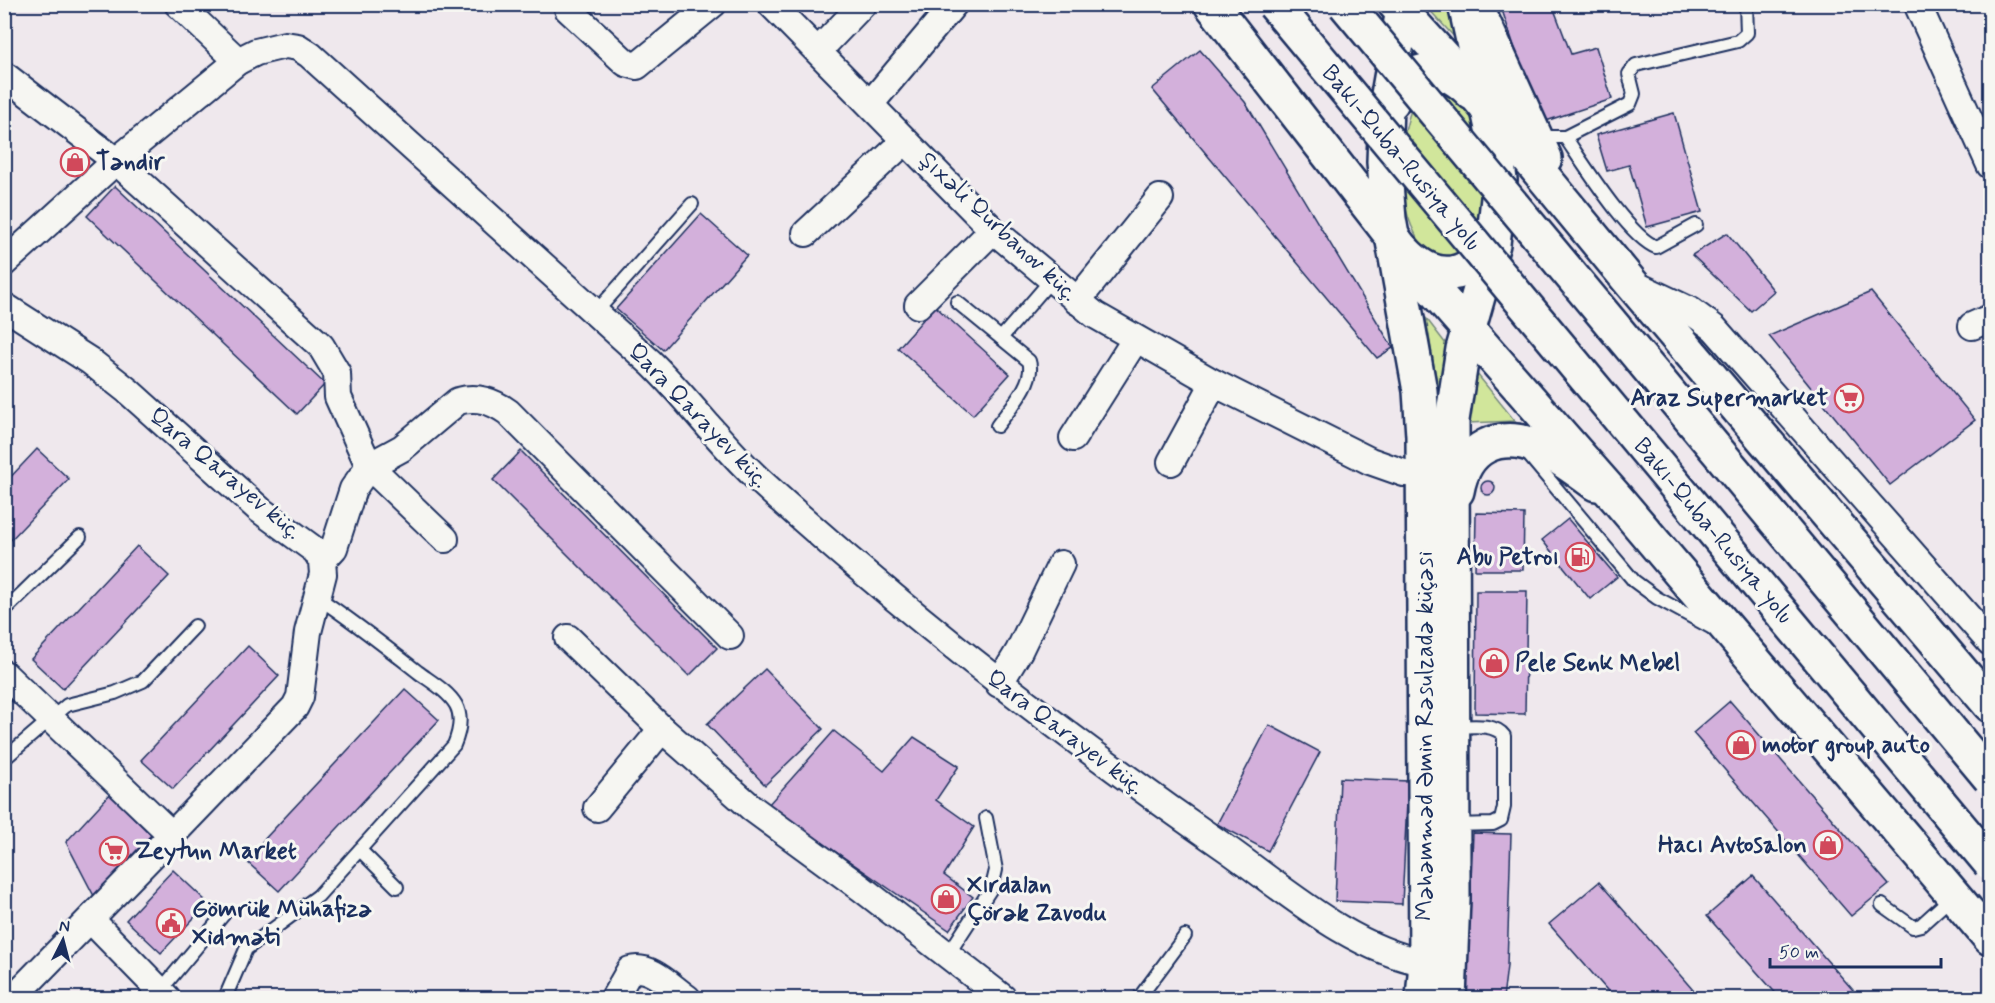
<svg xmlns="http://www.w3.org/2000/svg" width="1995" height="1003" font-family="Mynerve,sans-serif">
<rect width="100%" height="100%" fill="#efe8ed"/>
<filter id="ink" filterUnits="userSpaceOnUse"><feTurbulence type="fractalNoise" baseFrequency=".0167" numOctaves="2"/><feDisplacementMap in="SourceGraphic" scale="12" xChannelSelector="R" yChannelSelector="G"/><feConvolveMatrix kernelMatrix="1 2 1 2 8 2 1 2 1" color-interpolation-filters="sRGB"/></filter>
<g filter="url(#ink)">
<!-- green -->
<g fill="#d1e69b" stroke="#768a7c" stroke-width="1.5">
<path d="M1425 5H1448L1457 40Z"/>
<path d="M1437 91C1448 93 1458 97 1465 106 1487 134 1493 221 1466 248 1456 258 1445 258 1432 256 1395 221 1396 152 1412 107Z"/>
<path d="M1426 318 1449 348 1439 396Z"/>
<path d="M1477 374 1515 421 1468 423Z"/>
</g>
<!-- building -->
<g fill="#d3b0db" stroke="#1b2f5e" stroke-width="1.5">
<path d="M1500 4H1552L1571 54 1596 47 1612 99 1540 123Z"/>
<path d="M1200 50 1245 102 1393 348 1377 358 1152 89Z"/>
<path d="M1674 113 1702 212 1647 227 1629 165 1607 171 1596 135Z"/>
<path d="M115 186 325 384 297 414 87 216Z"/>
<path d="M701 214 747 255 663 350 616 309Z"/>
<path d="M1727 233 1774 291 1751 311 1692 255Z"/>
<path d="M1871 292 1975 420 1890 485 1769 336Z"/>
<path d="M935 306 1010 374 973 415 898 348Z"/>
<path d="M37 449 69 479 4 547V484Z"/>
<path d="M521 451 717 648 689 676 493 480Z"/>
<circle cx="1488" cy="488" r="7"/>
<path d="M1476 513 1524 514 1523 570H1475Z"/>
<path d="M1568 519 1617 577 1590 599 1542 540Z"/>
<path d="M137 546 169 576 63 689 31 659Z"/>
<path d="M1476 591H1527L1525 714 1475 713Z"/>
<path d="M248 646 279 676 173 789 141 760Z"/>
<path d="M765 669 823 729 765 785 707 724Z"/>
<path d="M405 689 439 720 279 891 245 860Z"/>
<path d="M1730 701 1889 885 1851 916 1693 733Z"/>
<path d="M1269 725 1320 752 1268 851 1217 824Z"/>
<path d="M834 731 884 771 914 737 959 766 936 800 974 827 944 875 973 897 949 930 768 805Z"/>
<path d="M1340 778 1408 781 1402 904 1335 901Z"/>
<path d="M110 794 151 835 94 896 66 842Z"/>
<path d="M1473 833 1511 834 1507 966 1503 998H1466Z"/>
<path d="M173 870 208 903 161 953 126 920Z"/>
<path d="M1753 876 1860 998H1780L1707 916Z"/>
<path d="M1599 882 1700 998H1614L1549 924Z"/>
</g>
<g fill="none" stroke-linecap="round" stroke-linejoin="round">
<!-- service casing -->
<g stroke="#1b2f5e" stroke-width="16">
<g id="service">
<path d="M1539 137H1565L1630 104 1634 94 1629 74 1636 65 1738 41 1747 33 1746 4"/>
<path d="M1565 137C1583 163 1629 237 1656 247L1696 225"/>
<path d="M957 302 1029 361C1036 382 1009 409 997 426"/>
<path d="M595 313 692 204"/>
<path d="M1001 338 1051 280"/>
<path d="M1526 452 1634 581 1657 598 1714 629"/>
<path d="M4 611 80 537"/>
<path d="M1453 727C1468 727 1494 722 1504 736V807L1501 820 1493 824 1454 825"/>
<path d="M4 759 67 705 115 693 143 681 195 626"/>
<path d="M360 850 397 887"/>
<path d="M1882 905 1913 927 1921 925 1953 896"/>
<path d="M947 956 992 887 996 870 986 818"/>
<path d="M160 991 224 914"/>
<path d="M225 998 246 949 318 896 454 745C459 733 463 718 456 705 448 691 430 681 418 672 385 646 352 620 317 597"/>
<path d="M1139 998 1185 936"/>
</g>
</g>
<!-- minor casing -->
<g stroke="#1b2f5e" stroke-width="30">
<g id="minor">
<path d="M178 4 238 61"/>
<path d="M771 4 993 230 1095 315 1214 383 1370 461 1404 473H1423"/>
<path d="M1919 8 1990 165"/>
<path d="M568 9 626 63 637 66 713 4"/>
<path d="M818 51 863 4"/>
<path d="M4 75 116 161 321 346 337 373 338 397 369 466 445 539"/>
<path d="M871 103 954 4"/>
<path d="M806 233 905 141"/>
<path d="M4 263 116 161 238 61 256 52 285 45 298 47 310 55 651 363C689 400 720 444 759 480 907 615 1065 737 1230 851 1290 894 1352 949 1426 963"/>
<path d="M1636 285 1691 311 1714 328 1990 642"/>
<path d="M1077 301 1160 198"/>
<path d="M918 305 993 230"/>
<path d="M4 306 90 361 128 391 260 510 316 551 322 561 323 574 308 632 300 697 295 707 172 835"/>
<path d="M1972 326 1990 318"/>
<path d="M1073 438 1135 340"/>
<path d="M1171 462 1214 383"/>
<path d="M322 561 334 548 353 489 369 466 402 448 458 401C478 396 492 401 508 412L730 636"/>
<path d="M568 638 662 729 753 809 861 888 1003 998"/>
<path d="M4 674 172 835 13 998"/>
<path d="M999 684 1019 651 1061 564"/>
<path d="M597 808 662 729"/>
<path d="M92 921 167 998"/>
<path d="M614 998 630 970C650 964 671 987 687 998"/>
</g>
</g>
<!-- secondary casing -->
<g stroke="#1b2f5e" stroke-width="38">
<g id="secondary">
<path d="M1404 4 1386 106 1384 162 1389 219 1420 391 1423 436 1426 963 1423 998"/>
<path d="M1392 102C1409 59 1444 65 1472 93"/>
<path d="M1404 251C1435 284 1472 281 1491 238"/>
<path d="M1457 491C1465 446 1499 430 1541 448 1561 457 1579 472 1596 484"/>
<path d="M1449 998 1453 899 1452 420 1463 349 1493 244 1500 180 1495 142 1465 4"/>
</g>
</g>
<!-- trunk casing -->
<g stroke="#1b2f5e" stroke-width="38">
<g id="trunk">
<path d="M1211 4 1433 289 1619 501 1990 938"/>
<path d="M1395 4 1457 72 1631 283 1990 705"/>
<path d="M1475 4 1545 158"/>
</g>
</g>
<!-- service -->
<use href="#service" stroke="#f6f6f2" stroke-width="12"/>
<!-- minor -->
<use href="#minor" stroke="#f6f6f2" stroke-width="26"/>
<!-- secondary -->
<use href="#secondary" stroke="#f6f6f2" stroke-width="33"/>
<!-- trunk -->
<use href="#trunk" stroke="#f6f6f2" stroke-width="33"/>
<!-- trunk-bridge casing -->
<g stroke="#1b2f5e" stroke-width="38" stroke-linecap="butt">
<g id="trunk-bridge">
<path d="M1274 4 1990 863"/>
<path d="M1345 4 1990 778"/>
</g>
</g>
<!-- trunk-bridge -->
<use href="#trunk-bridge" stroke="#f6f6f2" stroke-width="33"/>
</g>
</g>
<!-- icons -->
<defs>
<g id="shop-ring" transform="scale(1.5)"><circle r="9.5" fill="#f6f6f2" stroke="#d1495b" stroke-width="1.5"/><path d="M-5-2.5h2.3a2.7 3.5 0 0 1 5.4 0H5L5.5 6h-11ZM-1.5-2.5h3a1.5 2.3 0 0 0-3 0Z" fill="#d1495b"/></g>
<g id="supermarket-ring" transform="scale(1.5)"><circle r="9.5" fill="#f6f6f2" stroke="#d1495b" stroke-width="1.5"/><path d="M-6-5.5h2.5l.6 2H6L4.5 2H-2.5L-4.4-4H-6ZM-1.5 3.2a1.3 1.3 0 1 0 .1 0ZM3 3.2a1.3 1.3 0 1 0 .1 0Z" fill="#d1495b"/></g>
<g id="fuel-ring" transform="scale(1.5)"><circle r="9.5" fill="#f6f6f2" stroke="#d1495b" stroke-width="1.5"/><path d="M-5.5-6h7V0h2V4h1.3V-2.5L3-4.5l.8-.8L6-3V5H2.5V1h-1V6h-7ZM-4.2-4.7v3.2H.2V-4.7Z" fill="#d1495b"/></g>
<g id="civic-ring" transform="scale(1.5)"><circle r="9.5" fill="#f6f6f2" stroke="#d1495b" stroke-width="1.5"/><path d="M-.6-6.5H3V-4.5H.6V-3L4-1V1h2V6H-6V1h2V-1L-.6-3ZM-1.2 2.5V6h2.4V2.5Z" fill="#d1495b"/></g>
</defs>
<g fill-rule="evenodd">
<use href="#shop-ring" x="75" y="162"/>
<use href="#supermarket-ring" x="1849" y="398"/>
<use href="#fuel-ring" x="1580" y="557"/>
<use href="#shop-ring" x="1494" y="663"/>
<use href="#shop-ring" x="1741" y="745"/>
<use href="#shop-ring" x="1828" y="845"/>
<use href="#supermarket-ring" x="114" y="851"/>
<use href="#shop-ring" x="946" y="899"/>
<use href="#civic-ring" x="171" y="923"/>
</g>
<g text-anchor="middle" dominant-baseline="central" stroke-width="6" stroke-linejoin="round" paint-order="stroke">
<!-- street labels -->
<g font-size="24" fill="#1b2f5e" stroke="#f6f6f2">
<text transform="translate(1401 158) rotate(50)">Bakı-Quba-Rusiya yolu</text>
<text transform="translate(998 227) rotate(43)">Şıxəli Qurbanov küç.</text>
<text transform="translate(698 416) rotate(46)">Qara Qarayev küç.</text>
<text transform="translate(225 474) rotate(40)">Qara Qarayev küç.</text>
<text transform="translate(1713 531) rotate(50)">Bakı-Quba-Rusiya yolu</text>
<text transform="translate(1065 733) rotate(37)">Qara Qarayev küç.</text>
<text transform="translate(1425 736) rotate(-90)">Məhəmməd Əmin Rəsulzadə küçəsi</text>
</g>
<!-- poi labels -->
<g font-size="24" font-weight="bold" fill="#1b2f5e" stroke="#f6f6f2" text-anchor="start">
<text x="96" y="162">Təndir</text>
<text x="1828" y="398" text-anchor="end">Araz Supermarket</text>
<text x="1559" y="557" text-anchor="end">Abu Petroı</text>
<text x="1515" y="663">Pele Senk Mebel</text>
<text x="1762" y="745">motor group auto</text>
<text x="1807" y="845" text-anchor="end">Hacı Avtosalon</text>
<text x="135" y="851">Zeytun Market</text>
<text x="967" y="885">Xırdalan<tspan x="967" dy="28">Çörək Zavodu</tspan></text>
<text x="192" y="909">Gömrük Mühafizə<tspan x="192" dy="28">Xidməti</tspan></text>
</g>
</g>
<!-- margin -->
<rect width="1995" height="1003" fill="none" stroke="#f6f6f2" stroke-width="24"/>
<rect x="12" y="12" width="1971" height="979" fill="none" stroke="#1b2f5e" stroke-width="2" filter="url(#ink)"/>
<!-- north arrow -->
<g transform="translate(63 940) rotate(6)" stroke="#f6f6f2" stroke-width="4.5" paint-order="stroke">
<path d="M0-4.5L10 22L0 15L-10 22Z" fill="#1b2f5e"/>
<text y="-9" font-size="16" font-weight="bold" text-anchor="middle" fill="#1b2f5e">N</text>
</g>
<!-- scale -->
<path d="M1770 958v9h171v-9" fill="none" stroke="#1b2f5e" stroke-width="3"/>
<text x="1779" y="958" font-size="18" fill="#1b2f5e" stroke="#f6f6f2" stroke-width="4.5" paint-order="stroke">50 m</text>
</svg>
